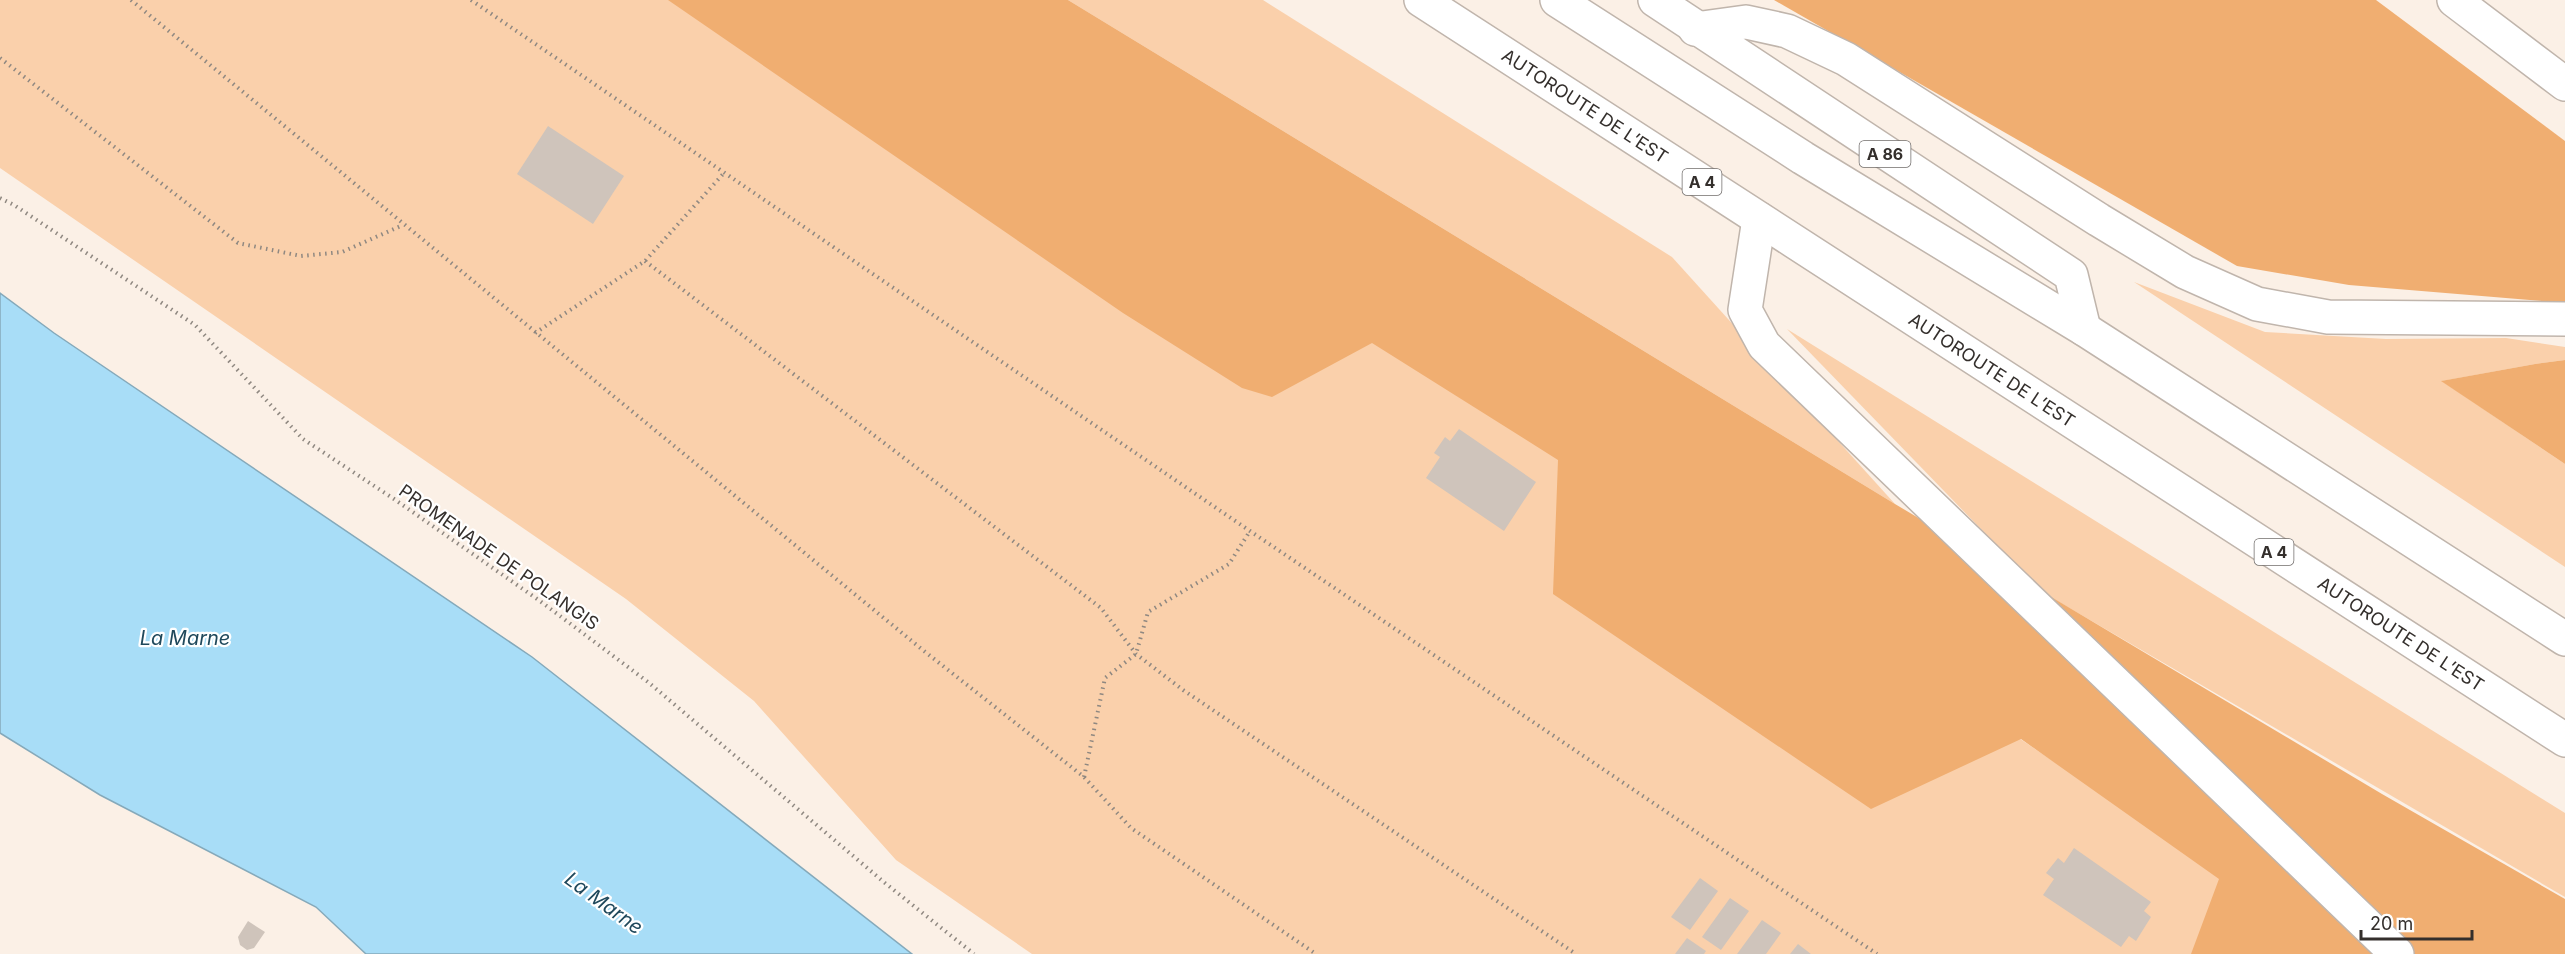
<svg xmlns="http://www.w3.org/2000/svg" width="2565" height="954" font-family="Inter,sans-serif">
<rect width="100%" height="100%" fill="#fbf0e6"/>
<!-- green -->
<g fill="#fad0ab">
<path d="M0 0H809L1647 488 2340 954H1032L896 860 754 701 626 599 0 168Z"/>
<path d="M1068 0H1263L1672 257 1895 504Z"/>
<path d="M2134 282 2265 332 2386 339 2506 338 2565 347V360L2535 364 2442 381 2565 464V567Z"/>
<path d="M1787 329 2565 813V897L2042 592Z"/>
</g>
<!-- forest -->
<g fill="#f0ae71">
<path d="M668 0H1068L1895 504 2382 794 2565 899V954H2191L2219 879 2021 739 1871 809 1553 594 1558 460 1372 343 1272 397 1242 388 1123 313Z"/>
<path d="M1774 0H2376L2565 141V303L2349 285 2237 266Z"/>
<path d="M2565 360V464L2441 381 2535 364Z"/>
</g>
<!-- water -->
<path fill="#a8ddf7" stroke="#85a9ba" stroke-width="1.5" d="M0 293 54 333 532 657 912 954H366L316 907 100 795 0 733Z"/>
<!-- building -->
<g fill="#cfc4bb">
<path d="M548 126 624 176 593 224 517 174Z"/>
<path d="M1459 429 1536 482 1504 531 1426 478 1440 457 1434 453 1445 437 1450 441Z"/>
<path d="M2074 848 2151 902 2144 911 2151 917 2136 941 2129 936 2121 947 2043 895 2054 879 2046 873 2058 858 2064 863Z"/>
<path d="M1700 878 1718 891 1690 930 1671 917Z"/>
<path d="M1730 898 1749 911 1721 950 1702 937Z"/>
<path d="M1762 920 1781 933 1766 954H1737Z"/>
<path d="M248 921 265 932 254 948 247 950 240 945 238 937Z"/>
<path d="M1687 938 1706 951 1704 954H1675Z"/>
<path d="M1798 944 1811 954H1790Z"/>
</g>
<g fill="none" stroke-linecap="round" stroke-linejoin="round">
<!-- minor casing -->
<g stroke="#c0b5ac" stroke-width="36">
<g id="minor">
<path d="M2454 0 2565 84"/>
<path d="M1695 29 1746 22 1787 31 1846 59 2099 220 2185 272 2257 304 2328 317 2565 319"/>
<path d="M1759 219 1745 310 1764 345 2397 954"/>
</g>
</g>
<!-- highway casing -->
<g stroke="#c0b5ac" stroke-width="36">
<g id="highway">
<path d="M1421 0 2565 740"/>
<path d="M1557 0 1803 158 2084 329 2565 639"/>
<path d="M1655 0 2071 275 2084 329"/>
</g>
</g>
<!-- path -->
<g stroke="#8f8881" stroke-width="4" stroke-dasharray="1.5 4.5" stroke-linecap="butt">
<path d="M131 0 924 651 1084 777 1131 828 1316 954"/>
<path d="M471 0 1250 531 1877 954"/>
<path d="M0 58 238 243 301 256 342 252 403 225"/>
<path d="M0 198 14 205 195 325 303 439 394 499 540 601 648 682 885 883 974 954"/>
<path d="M645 261 1101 608 1136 654 1183 690 1576 954"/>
<path d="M535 333 645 261 724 173"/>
<path d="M1084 777 1105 678 1136 654 1148 612 1229 564 1250 531"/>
</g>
<!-- minor -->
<use href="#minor" stroke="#fff" stroke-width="33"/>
<!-- highway -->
<use href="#highway" stroke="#fff" stroke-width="33"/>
</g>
<g text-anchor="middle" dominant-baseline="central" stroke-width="4.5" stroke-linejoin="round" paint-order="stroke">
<!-- shield labels -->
<g fill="#fff" stroke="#716d6b" stroke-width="1.5">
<rect x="1859.5" y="141" width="51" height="26" rx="4.5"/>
<rect x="1682.5" y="169" width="39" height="26" rx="4.5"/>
<rect x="2254.5" y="539" width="39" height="26" rx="4.5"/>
</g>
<g font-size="16" font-weight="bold" fill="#342f2c">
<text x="1885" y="154">A 86</text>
<text x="1702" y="182">A 4</text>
<text x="2274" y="552">A 4</text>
</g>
<!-- street labels -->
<g font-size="18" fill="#342f2c" stroke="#fff">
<text transform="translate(1585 106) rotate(33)">AUTOROUTE DE L’EST</text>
<text transform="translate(1992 370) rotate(33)">AUTOROUTE DE L’EST</text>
<text transform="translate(499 557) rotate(35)">PROMENADE DE POLANGIS</text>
<text transform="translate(2401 634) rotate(33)">AUTOROUTE DE L’EST</text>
</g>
<!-- water labels -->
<g font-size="20" font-style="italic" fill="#20495c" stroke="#fff">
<text x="185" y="638">La Marne</text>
<text transform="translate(604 903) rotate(36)">La Marne</text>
</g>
</g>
<!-- scale -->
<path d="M2361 930v9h111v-9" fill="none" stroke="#342f2c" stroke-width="3"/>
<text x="2370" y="930" font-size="18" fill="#342f2c" stroke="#ffffff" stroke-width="4.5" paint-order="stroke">20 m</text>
</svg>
